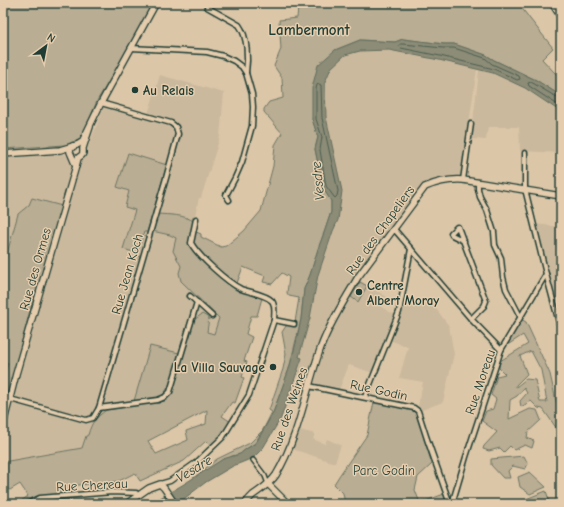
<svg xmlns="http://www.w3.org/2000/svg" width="564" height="507" font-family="'Comic Neue',sans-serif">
<rect width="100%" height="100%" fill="#dcc6a8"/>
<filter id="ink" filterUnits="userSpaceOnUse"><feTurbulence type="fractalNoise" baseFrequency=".025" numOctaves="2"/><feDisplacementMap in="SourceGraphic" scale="8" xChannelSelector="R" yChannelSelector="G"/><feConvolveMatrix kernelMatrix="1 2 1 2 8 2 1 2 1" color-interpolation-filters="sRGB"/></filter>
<g filter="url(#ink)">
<!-- built -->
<g fill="#cbb99d">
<path d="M389 50 439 60 477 69 461 178 423 187 355 279 308 378 296 375 302 358 299 357 310 318 318 275 333 231 338 220 339 177 326 117 325 82 331 68 345 55 360 51Z"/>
<path d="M479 70 493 73 525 88 561 112V153L520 151 519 127H488L486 140 471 139Z"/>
<path d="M160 75 224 93 220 137 201 198H199L189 241 228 287 207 409 82 448 3 462V158L61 153 65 154 70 159 81 160 85 155 108 96V99L109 102 148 114Z"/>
<path d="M536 224 561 227V322L551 286Z"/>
<path d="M359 280 387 297 381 307 395 315 373 373 349 365 339 390 311 385 324 344 337 318Z"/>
<path d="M403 300 429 304 431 302 449 326 454 354 443 402 422 410 418 406 423 382 399 378 408 347 389 340Z"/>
<path d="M300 430 315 434 313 439 325 444 327 439 341 445 335 463 292 449Z"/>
</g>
<!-- green -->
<g fill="#b9ad93" stroke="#6c7564" fill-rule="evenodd">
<path d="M3 3H154L114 73 98 99 81 138 79 141H75L65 145 3 149Z"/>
<path d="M293 3H502L504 6 510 3H518L530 19 553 48 542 59 555 73 561 76V96L536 80 494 60 486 55 454 44H444L403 39 395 42 360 40 335 50 312 119 318 137 315 149 323 188 331 201V212L325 230 318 249 310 275 304 289 301 319 289 369 273 413 255 443 246 449 240 454 232 456 191 480 217 459 250 443 263 430 272 412 269 410 283 369 286 354 282 332 286 326 295 322 299 298 289 296 287 293 289 277 282 273 272 284 263 282 265 276 243 267 237 283H232L204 258 192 243 194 231 201 234V237L221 247 226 246 244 231 261 211 273 166 275 145 282 133 264 112V109L269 102 283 98 282 78 274 66 281 49 279 20 297 18 298 7Z"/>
<path d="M128 153 167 165 147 232H144L137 253 123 249 135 210 125 207 129 191 117 187Z"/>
<path d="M32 198 62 206 41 277 29 314 16 364 3 408V379L8 363 3 361V268L18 214 29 205Z"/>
<path d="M157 214C170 215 183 214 195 222L189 241 236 289 262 298 257 316H251L246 334 252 337 244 361 247 362 242 377 244 378 235 403 232 402 222 416 231 422 212 447 206 441 184 461 140 481 135 473 119 481 104 483 66 486 69 494 44 496 29 500 22 504H17L28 496 20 484 10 490 3 486V462L82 448 86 436 88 435C92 421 95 419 106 410L165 401 172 392 194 320 202 314 209 318 207 332 214 334 219 318 181 281 179 273 181 266 173 251 176 238 170 235 152 231ZM207 410 206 424 186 431 188 440 156 454 148 441Z"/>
<path d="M360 282 367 286 358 302 351 297Z"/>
<path d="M519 318 526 322 550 374 556 401 561 411V435L558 433 557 429 543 409 538 408 531 401 521 407 520 401 527 393 524 388 517 396 510 400 509 419 530 409 537 410 541 420 528 432 527 438 534 441 532 448 525 445 514 450 510 446 504 452 500 448 489 451 483 449 484 446 497 432 482 421 486 411 493 409 496 399 491 395 497 376 505 374 499 368 500 361 528 344 523 335 509 344 505 341ZM531 351 541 370 547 402H540L535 380 526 379 516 387V385L527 374 520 356Z"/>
<path d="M150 346 179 353C175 365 171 394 157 398 150 400 142 400 134 401Z"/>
<path d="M374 402 413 410 417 415 432 464 418 477 415 490 420 503 444 494 446 499 437 502V504H345L343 493 334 484 339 476 367 435Z"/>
<path d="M524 456 528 464 525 469 513 466 508 471 510 478H503L491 465V459Z"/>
<path d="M530 472 546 487 530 494 520 487 518 477Z"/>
<path d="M546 491 549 500 543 504H528L526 499Z"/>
<path d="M50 498H70L72 504H42L40 500Z"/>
</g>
<!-- water -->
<path fill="#8c8c77" stroke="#606c5c" d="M403 39 444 44H454L486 55 494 60 536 80 561 96V112L525 88 493 73 439 60 389 50 360 51 345 55 331 68 325 82 326 117 342 191 338 220 333 231 318 275 310 318 299 357 302 358 281 418 263 448 253 458 233 466 206 482 181 501 174 504H150L184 484 223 459 240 454 246 449 256 443 273 413 289 369 296 343 301 319 304 289 310 275 318 249 325 230 331 212V201L323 188 315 149 318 137 312 119V88L318 65 335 50 360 40 395 42Z"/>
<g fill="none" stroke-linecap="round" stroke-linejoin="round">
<!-- shore -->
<g stroke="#4b5d4f" stroke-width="1">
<path d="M401 44H403L443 48H454L485 58 492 64 519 76 520 79 517 80 494 69 440 56 401 48 399 46Z"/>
<path d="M319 84 321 85 322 118 338 191 337 196 335 198 334 197 326 186 320 150 322 137 316 119V89L317 85Z"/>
<path d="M561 99 558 98 531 82 528 83 529 86 561 107"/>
</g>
<!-- pedestrian casing -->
<g stroke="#1f3d34" stroke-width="6">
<path id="pedestrian" d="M253 460 265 476 268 484"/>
</g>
<!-- minor casing -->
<g stroke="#1f3d34" stroke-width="7">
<g id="minor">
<path d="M207 7 239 25C248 37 248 59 246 73"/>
<path d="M131 48 207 52 223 56 234 61 242 67 246 73 252 94 253 107 252 126 242 162 235 178 226 195 229 200"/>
<path d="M525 153V189L546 274 561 330"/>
<path d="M463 180 471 124"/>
<path d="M478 182V189L480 197 487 210 494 232 495 245 501 258 503 277 506 289 520 316"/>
<path d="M394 229 471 319 501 350"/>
<path d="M464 241 452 235 451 233 457 227H458L486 301 484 306 471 319"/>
<path d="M190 296 212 316"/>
<path d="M274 320 294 324"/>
<path d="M309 386 390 403 414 408 418 411 427 439 450 504"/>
<path d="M365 397 399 312 411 249"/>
<path d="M10 399 86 420 93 418 99 408 166 178 178 134 176 127 171 123 101 103"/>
<path d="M99 408 158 400 165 397 170 392 197 302"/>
<path d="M160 484 170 481 197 462 223 437 249 395 274 320C274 315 276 306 272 301 267 295 249 292 241 289 227 282 198 256 191 243L196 219"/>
<path d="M27 504 40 498 112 492 136 493"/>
<path d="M452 504 466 457 501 350 546 274"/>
</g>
</g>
<!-- tertiary casing -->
<g stroke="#1f3d34" stroke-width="8">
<g id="tertiary">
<path d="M552 3 561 17"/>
<path d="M73 146 70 150V152L76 166"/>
<path d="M3 154 60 150 77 145 82 142 101 103 156 3"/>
<path d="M3 425 16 374 76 166 78 158 82 155 83 153V148L90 127"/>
<path d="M268 484 288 504"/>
<path d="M126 504 149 488 160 484 164 488 175 504"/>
<path d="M245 504C247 501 250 498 253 495 261 489 270 484 276 475 299 437 306 389 321 347 330 322 345 300 358 277L425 187C437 182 449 179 463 180L561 196"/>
</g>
</g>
<!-- pedestrian -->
<use href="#pedestrian" stroke="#e4ccad" stroke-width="3"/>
<!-- minor -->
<use href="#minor" stroke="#e4ccad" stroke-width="4"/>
<!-- tertiary -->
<use href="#tertiary" stroke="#e4ccad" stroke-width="5.5"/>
</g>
</g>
<!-- markers -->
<g fill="#1f3d34" stroke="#e4ccad" stroke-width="1.5">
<circle cx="135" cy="90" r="4"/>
<circle cx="359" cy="292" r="4"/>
<circle cx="273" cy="367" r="4"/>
</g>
<g text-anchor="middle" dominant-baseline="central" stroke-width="3" stroke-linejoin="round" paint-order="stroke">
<!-- poi labels -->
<g font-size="13" font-weight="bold" fill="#1f3d34" stroke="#e4ccad" text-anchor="start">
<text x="143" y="90">Au Relais</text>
<text x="367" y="285">Centre<tspan x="367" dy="15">Albert Moray</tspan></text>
<text x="265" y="367" text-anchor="end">La Villa Sauvage</text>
</g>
<!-- street labels -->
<g font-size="13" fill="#1f3d34" stroke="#e4ccad">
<text transform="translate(380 230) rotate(-54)">Rue des Chapeliers</text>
<text transform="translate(35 269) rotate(-74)">Rue des Ormes</text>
<text transform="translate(127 274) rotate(-74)">Rue Jean Koch</text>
<text transform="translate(480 382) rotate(-71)">Rue Moreau</text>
<text transform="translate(379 390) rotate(12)">Rue Godin</text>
<text transform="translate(289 409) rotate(-71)">Rue des Weines</text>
<text transform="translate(92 485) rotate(-3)">Rue Chereau</text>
</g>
<!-- park labels -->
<g font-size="13" fill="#274339" stroke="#e4ccad">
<text x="384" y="470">Parc Godin</text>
</g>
<!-- water labels -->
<g font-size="14" font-style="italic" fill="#2a453b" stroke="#e4ccad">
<text transform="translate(318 181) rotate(-96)">Vesdre</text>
<text transform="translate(194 469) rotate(-31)">Vesdre</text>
</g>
<!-- quarter labels -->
<g font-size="15" font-weight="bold" fill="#1f3d34" stroke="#e4ccad">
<text x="309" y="30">Lambermont</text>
</g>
</g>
<!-- margin -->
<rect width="564" height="507" fill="none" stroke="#e4ccad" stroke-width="16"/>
<rect x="8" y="8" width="548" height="491" fill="none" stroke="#1f3d34" stroke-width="1.5" filter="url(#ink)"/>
<!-- north arrow -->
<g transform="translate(46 46) rotate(32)" stroke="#e4ccad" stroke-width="3" paint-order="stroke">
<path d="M0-3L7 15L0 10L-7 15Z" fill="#1f3d34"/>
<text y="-6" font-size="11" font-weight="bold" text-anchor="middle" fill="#1f3d34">N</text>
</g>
</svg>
